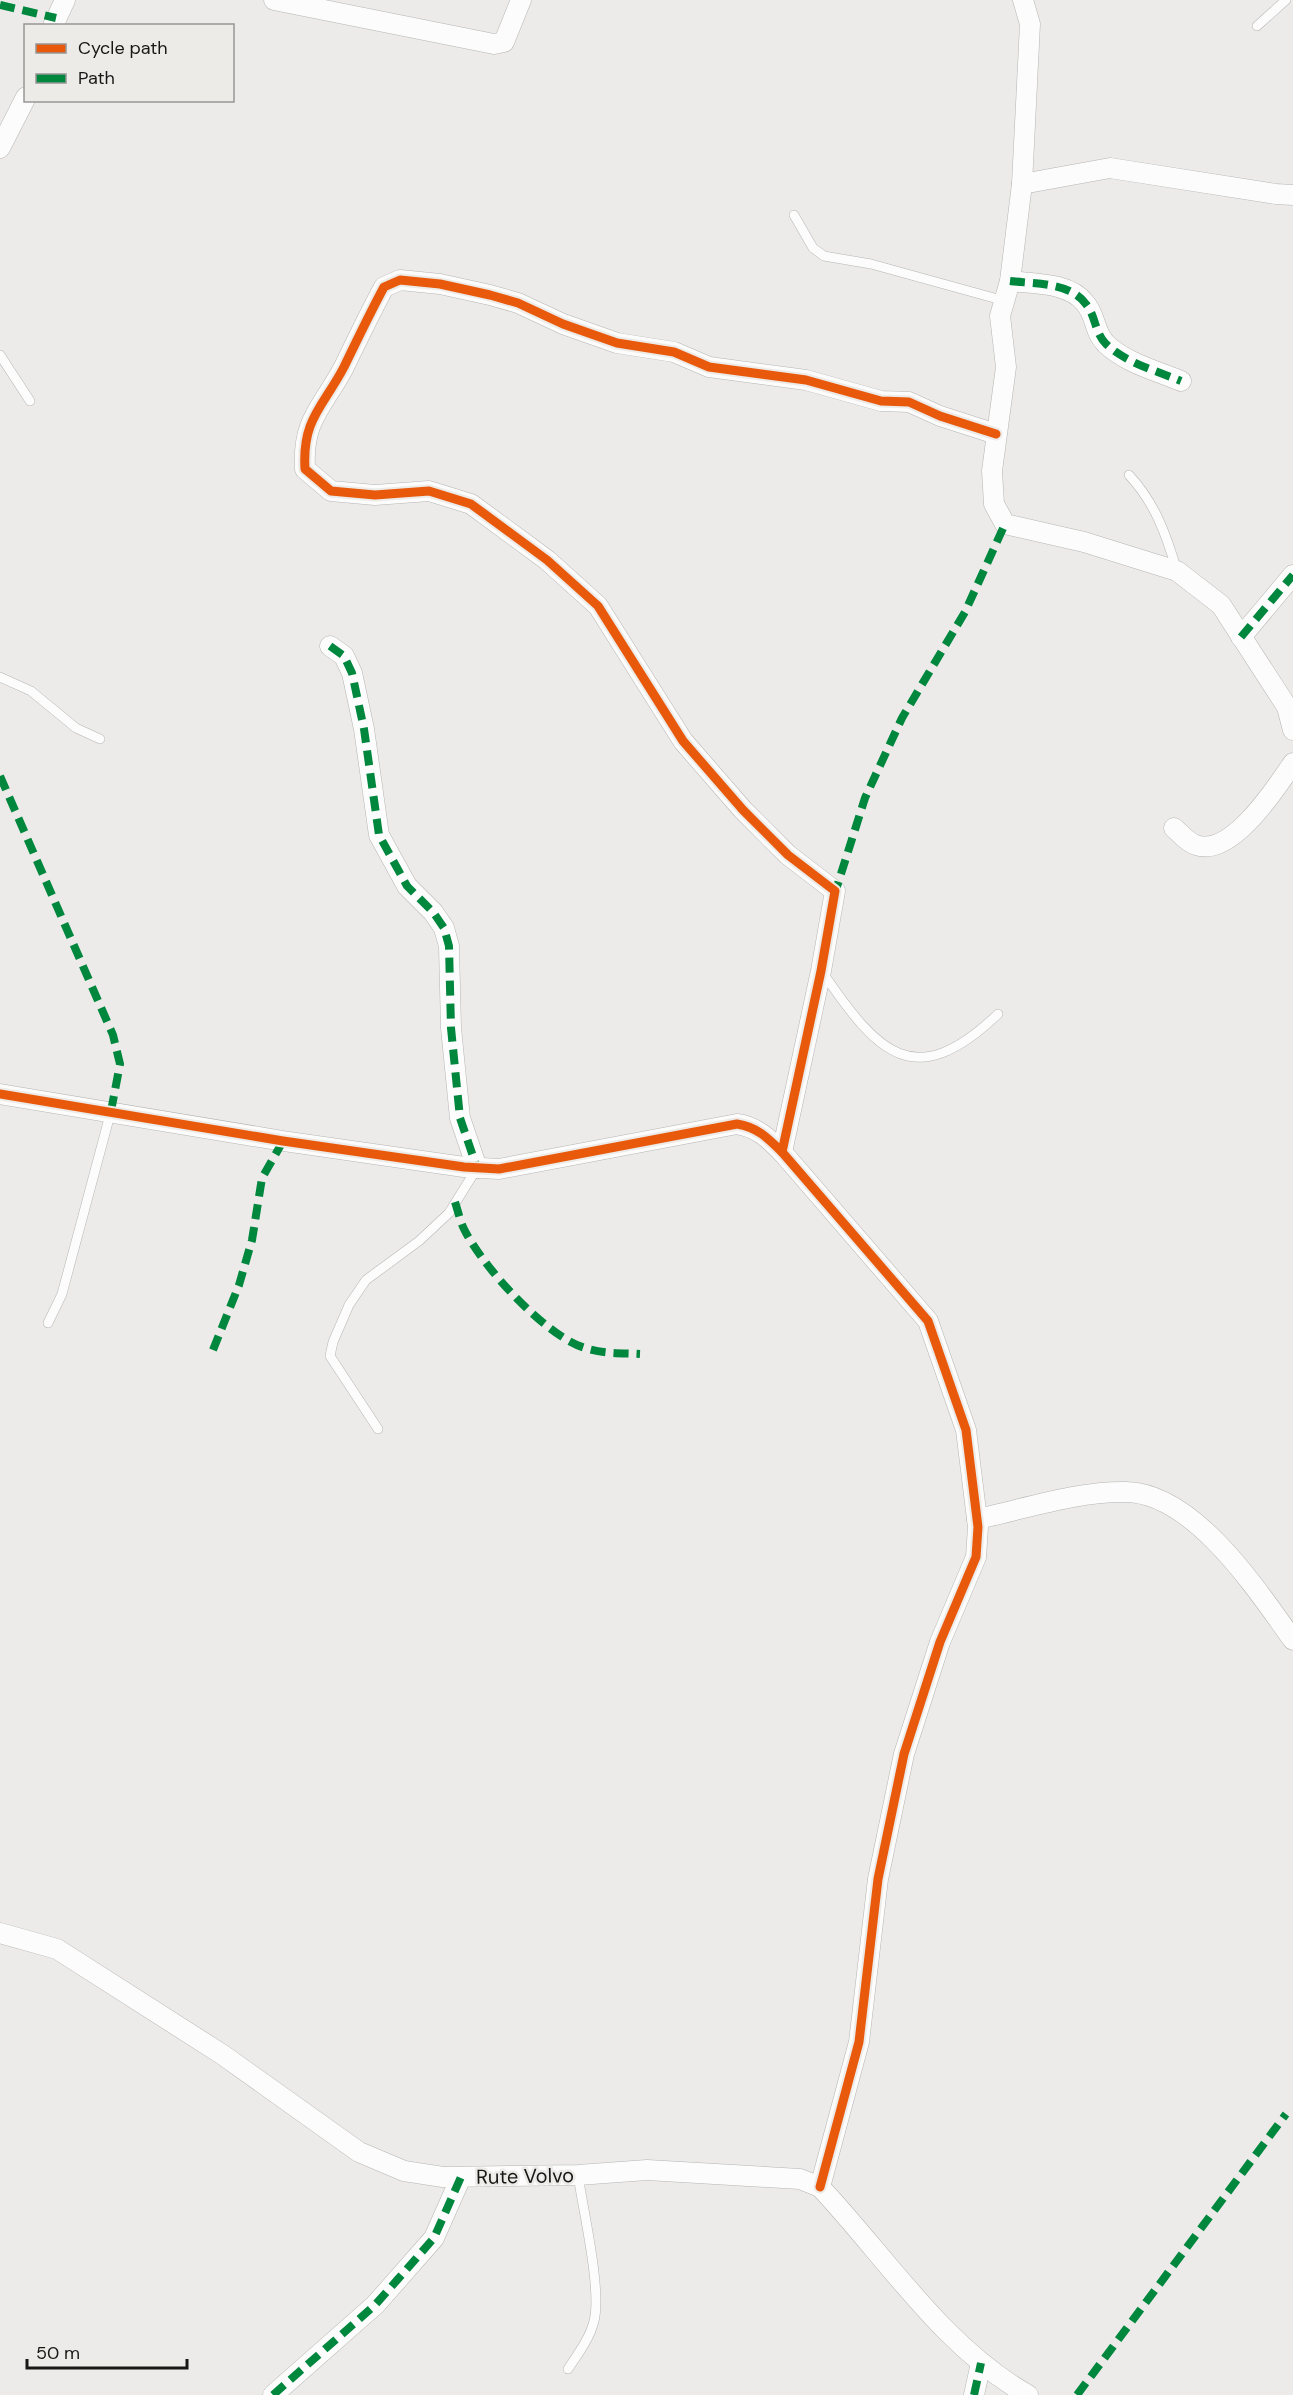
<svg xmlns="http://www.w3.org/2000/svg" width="1293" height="2395" font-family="'DM Sans',sans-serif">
<rect width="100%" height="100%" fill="#ecebe9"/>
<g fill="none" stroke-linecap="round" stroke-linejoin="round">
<!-- lane casing -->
<g stroke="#b6b5b3" stroke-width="10">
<g id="lane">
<path d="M1257 26 1286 0"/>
<path d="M794 215 813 248 824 256 871 264 1005 301"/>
<path d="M0 355 30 401"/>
<path d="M1129 475C1155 503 1166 534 1177 571"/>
<path d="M0 677 31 691 76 728 100 739"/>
<path d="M823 973C878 1053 914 1094 998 1014"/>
<path d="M48 1323 62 1294 111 1111"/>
<path d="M378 1429 330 1356 333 1342 349 1305 366 1280 419 1241 449 1213 477 1168"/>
<path d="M568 2369C578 2354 590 2338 594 2321 602 2290 583 2210 578 2175"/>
</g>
</g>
<!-- street casing -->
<g stroke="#b6b5b3" stroke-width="21">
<g id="street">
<path d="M274 0 494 44 504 42 521 0"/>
<path d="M1023 0 1030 24 1022 184 1010 281 1000 316 1006 367 992 471 994 504 1005 524 1084 542 1177 571 1221 605 1287 707 1293 730"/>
<path d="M53 26 65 0"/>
<path d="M0 148 26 97"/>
<path d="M1022 184 1110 168 1276 194 1293 195"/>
<path d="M1010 281C1034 284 1069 282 1085 303 1096 315 1094 332 1106 344 1126 363 1157 371 1181 381"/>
<path d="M1241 637 1293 575"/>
<path d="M330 646 344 656 352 673 364 729 379 835 407 886 433 912 444 928 449 946 451 1028 460 1118 477 1168"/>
<path d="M1174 828C1180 833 1188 843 1196 845 1231 858 1276 788 1293 763"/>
<path d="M0 1094 283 1141 464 1167 499 1169 737 1124C757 1127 768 1138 782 1152L928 1321 966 1430 978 1527 976 1557 940 1642 904 1754 878 1879 859 2042 820 2187"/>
<path d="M782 1152 821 971 835 891 788 855 743 810 683 741 598 606 547 560 471 504 429 491 375 495 331 491 305 469C302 419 323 407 344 367 357 340 370 313 384 287L400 280 440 284 490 295 518 303 563 324 617 343 674 352 709 367 806 380 881 401 909 402 940 416 996 434"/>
<path d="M977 1519C1025 1509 1077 1491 1126 1492 1194 1493 1257 1590 1293 1640"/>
<path d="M0 1933 57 1949 223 2055 359 2152 404 2171 443 2177 578 2175 647 2170 800 2179 820 2187C885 2256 944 2348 1028 2395"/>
<path d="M273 2395 375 2305 398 2279 434 2238 461 2177"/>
<path d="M974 2395 981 2363"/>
</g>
</g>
<!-- lane -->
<use href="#lane" stroke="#fcfcfc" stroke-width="9"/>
<!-- street -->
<use href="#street" stroke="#fcfcfc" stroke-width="20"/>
<!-- quiet -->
<g stroke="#00873e" stroke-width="8" stroke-dasharray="15 8" stroke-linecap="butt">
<path d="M0 5 56 18"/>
<path d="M1010 281C1034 284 1069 282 1085 303 1096 315 1094 332 1106 344 1126 363 1157 371 1181 381"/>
<path d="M1241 637 1293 575"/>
<path d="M330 646 344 656 352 673 364 729 379 835 407 886 433 912 444 928 449 946 451 1028 460 1118 477 1168"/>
<path d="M0 776 113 1035 120 1064 111 1111"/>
<path d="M834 896 865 798 902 718 965 612 1005 524"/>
<path d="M455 1202C458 1211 460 1221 464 1229 482 1266 545 1336 585 1348 603 1354 622 1353 640 1354"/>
<path d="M213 1350 239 1285 252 1240 262 1178 283 1141"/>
<path d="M273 2395 375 2305 398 2279 434 2238 461 2177"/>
<path d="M974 2395 981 2363"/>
<path d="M1077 2395 1286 2114"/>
</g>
<!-- cycleway casing -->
<g stroke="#edebe8" stroke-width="13">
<g id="cycleway">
<path d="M0 1094 283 1141 464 1167 499 1169 737 1124C757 1127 768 1138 782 1152L928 1321 966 1430 978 1527 976 1557 940 1642 904 1754 878 1879 859 2042 820 2187"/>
<path d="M782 1152 821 971 835 891 788 855 743 810 683 741 598 606 547 560 471 504 429 491 375 495 331 491 305 469C302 419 323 407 344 367 357 340 370 313 384 287L400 280 440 284 490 295 518 303 563 324 617 343 674 352 709 367 806 380 881 401 909 402 940 416 996 434"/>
</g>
</g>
<!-- cycleway -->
<use href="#cycleway" stroke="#e8590c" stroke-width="9"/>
</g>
<g text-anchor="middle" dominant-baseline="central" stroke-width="5" stroke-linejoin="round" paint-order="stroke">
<!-- street labels -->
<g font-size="20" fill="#171716" stroke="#edebe8">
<text transform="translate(525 2176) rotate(-1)">Rute Volvo</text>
</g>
</g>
<!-- legend -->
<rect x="24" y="24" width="210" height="78" fill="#edebe8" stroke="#979694" stroke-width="1.5"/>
<rect x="36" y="44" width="30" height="9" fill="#e8590c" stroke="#979694" stroke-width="1.5"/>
<text x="78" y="54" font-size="18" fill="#171716">Cycle path</text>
<rect x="36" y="74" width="30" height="9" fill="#00873e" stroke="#979694" stroke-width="1.5"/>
<text x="78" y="84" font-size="18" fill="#171716">Path</text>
<!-- scale -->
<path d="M27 2359v9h160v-9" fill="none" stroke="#171716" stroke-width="3"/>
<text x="36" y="2359" font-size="18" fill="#171716" stroke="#edebe8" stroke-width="4.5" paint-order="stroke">50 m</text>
</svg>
